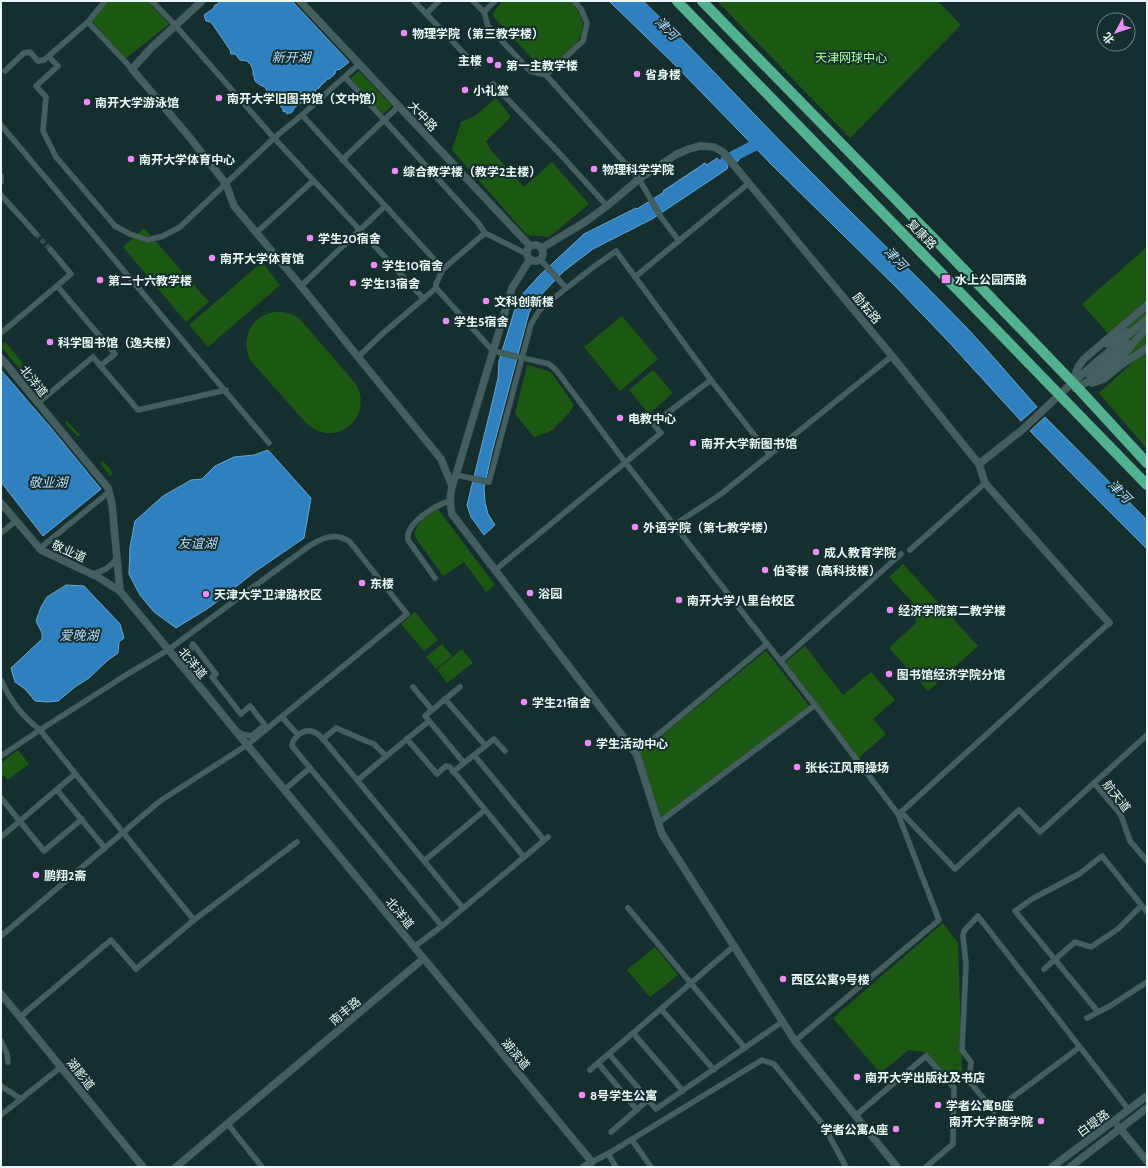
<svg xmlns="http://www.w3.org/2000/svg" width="1148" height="1168" font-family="Cabin,'Noto Sans SC',sans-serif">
<rect width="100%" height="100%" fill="#152f2e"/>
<!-- green -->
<g fill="#1d5714">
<path d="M108 1H148L169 24 125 59 92 21Z"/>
<path d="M502 1H570C599 32 572 49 549 69L541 68 493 16 494 11Z"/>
<path d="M717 1H938L961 25 850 138Z"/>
<path d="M359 71 392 106 383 114 350 79Z"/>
<path d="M496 98 511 117 486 141 490 149 524 187 552 162 589 204 549 237 527 235 452 150 461 122 475 116Z"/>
<path d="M144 228 209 302 186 322 123 247Z"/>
<path d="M1147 247V449L1099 393 1133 362 1082 304Z"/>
<path d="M262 262 280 285 208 347 189 325Z"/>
<path d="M274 312C284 311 291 313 299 318L356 384C375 418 333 451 305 422L251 361C239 340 251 316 274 312Z"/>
<path d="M622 316 658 359 620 391 584 347Z"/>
<path d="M5 342 22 362V368L34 382 33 384 1 347V346Z"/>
<path d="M527 365 551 372 574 405 569 413 551 431 534 437 515 414Z"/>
<path d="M653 370 673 393 649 414 629 390Z"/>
<path d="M67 421 80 435 78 437 65 423Z"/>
<path d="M103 461 113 473 110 476 100 463Z"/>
<path d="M438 509 495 585 486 592 464 562 443 576 415 537C413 523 428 516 438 509Z"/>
<path d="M903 564 978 646 928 691 889 648 916 623 915 605 889 577Z"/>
<path d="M415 612 438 640 424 651 401 624Z"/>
<path d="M442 644 452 656 436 669 426 657Z"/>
<path d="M805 646 843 695 871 672 895 700 873 719 886 734 856 760 782 665Z"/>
<path d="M462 649 473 663 447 683 437 670Z"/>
<path d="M766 651 810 707 660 818 639 754Z"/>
<path d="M18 750 29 764 8 780 4 775 1 778V763Z"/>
<path d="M943 923 958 943 962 1070 953 1084 925 1052 909 1050 880 1073 833 1018Z"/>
<path d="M655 947 678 975 650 997 627 970Z"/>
</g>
<!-- water -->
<g fill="#2f80be" stroke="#67a4cf">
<path d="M219 1H292L349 62 339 70 338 69 335 72V74L329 79H327L325 82 322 84 319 88 316 89 315 92 310 94V96L305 99 304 101 294 108C294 112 291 113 287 114L285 111 283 112V109L277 103 274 101 273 98 269 94 265 87 260 85 255 81 254 76 253 75V70L251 65 247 61 240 60 235 54H231L230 50 211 22 206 21 204 15 214 8V6L219 3Z"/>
<path d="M609 1H643C697 52 747 108 800 161 855 217 912 271 967 328 991 354 1014 381 1037 407L1021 421 947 340 896 287 773 166 674 64Z"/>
<path d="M735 153H738L741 156 739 160 736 163 730 155Z"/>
<path d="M717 158C720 162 723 160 728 166L727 169 652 219 593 249 564 271 535 301 529 313 492 452 484 488 485 502 488 514 495 525 484 535 471 517 467 505 490 412 498 378 499 361 518 299 540 275 584 234 636 208 637 209 664 192 663 191 705 163 707 165Z"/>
<path d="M1 370 51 428 101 489 43 536 1 482Z"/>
<path d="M1045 417 1147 520V549L1081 483 1030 431Z"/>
<path d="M268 450 311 498 304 538 256 571 210 607 176 628 154 612 140 595 129 574 130 547 135 521 163 496 191 480 202 479 215 466 234 457 254 455Z"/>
<path d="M66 585 84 586 120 624 124 638 119 642 118 653 107 661 89 678 75 687 58 701 47 702 35 701 25 689 15 682 11 668 42 639V633L36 621 41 607 47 597Z"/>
</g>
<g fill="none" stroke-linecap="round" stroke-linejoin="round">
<!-- river -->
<path stroke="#2f80be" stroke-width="11" d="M726 160 763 141"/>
<!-- street-tunnel -->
<path stroke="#354d4c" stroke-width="5" stroke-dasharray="5 2.5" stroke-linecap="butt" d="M36 234 50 249"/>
<!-- street casing -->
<g stroke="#384d4c" stroke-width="6">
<g id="street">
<path d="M152 1 175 25 274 138 424 299"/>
<path d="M414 1 476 66"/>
<path d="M473 1 484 12"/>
<path d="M495 1 484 12 488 26 530 71 546 75 583 41 587 23 581 9 574 1"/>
<path d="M426 14 439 1"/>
<path d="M88 22 105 1"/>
<path d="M49 57 58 66 36 86 46 97 43 131 56 157 115 226 130 234 148 240 163 236 180 227 274 138 302 115 359 64"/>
<path d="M5 71 24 53 30 52 38 61 44 60 88 22 132 69"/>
<path d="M546 75 639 179 661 217 679 241"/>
<path d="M345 77 479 224 485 233"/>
<path d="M493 84 561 155 607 206"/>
<path d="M302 115 443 269"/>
<path d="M1 125 269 443"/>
<path d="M342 160 399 106"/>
<path d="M1 176V182"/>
<path d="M1 195 36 234"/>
<path d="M256 233 313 181"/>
<path d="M527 254 485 233 443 269 436 284V288L493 351 549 364 556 370 628 466 815 705 898 814 939 920 795 1041"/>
<path d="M540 259 566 288"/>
<path d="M635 277 749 183"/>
<path d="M57 286 115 354 100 366"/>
<path d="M301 286 385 206"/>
<path d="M1 333 71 274 50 249"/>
<path d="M358 357 381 335 436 288"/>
<path d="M38 403 93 357 138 410 226 390"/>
<path d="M456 475 489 482 531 324 539 311 545 305 592 268 616 251 711 380 770 455"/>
<path d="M674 525 721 494 892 356"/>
<path d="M1 533 16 521"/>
<path d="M39 549 109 492"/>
<path d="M910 550 985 483"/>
<path d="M495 570 661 433 653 424 711 380"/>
<path d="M92 574C103 572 111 567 117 558"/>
<path d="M435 578 408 540C405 523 436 505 450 501"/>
<path d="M193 644 216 674 212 677 241 714 250 706 265 725 251 736 242 734 237 731 193 676C186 663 186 657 193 644Z"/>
<path d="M781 661 901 554"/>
<path d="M1 680C10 701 22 716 40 730L1 756"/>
<path d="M413 687 432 710 425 716 464 763 474 755 544 840"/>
<path d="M445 699 485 745"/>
<path d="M432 710 460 687"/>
<path d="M282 717 298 735C307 728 315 730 323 739L336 728 366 741 374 744 386 756"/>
<path d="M429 721 407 739 437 774 446 766 450 767 524 857"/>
<path d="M298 735 293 741 292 746 310 768"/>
<path d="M323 739 463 908"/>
<path d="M636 753 767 644"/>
<path d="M474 755 494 739 505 751"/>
<path d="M453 772 464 763"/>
<path d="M359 779 407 739"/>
<path d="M1094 783 1121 815 1130 841 1147 861"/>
<path d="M57 790 105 848"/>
<path d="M284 790 310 768 442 926"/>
<path d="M1 798 44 851 82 819"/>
<path d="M901 812 955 869 1019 810 1040 832 1147 735"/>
<path d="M899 814 1109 623"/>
<path d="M658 823 815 705"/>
<path d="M1 837 75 774"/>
<path d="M424 861 485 810"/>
<path d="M628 908 745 1048"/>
<path d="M1 936 160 801 247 745 407 614 350 542C335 532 324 537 309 546L168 650 126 675 40 730 194 920"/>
<path d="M414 947 442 926 548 837"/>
<path d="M1044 969 1075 942 1091 947 1118 929 1141 906"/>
<path d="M661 1009 714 1070"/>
<path d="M1098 1012 1015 911 1032 899 1079 874 1102 856 1147 912"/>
<path d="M20 1017 111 940 136 969 194 920 297 842"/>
<path d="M1087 1018 1110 1006 1147 982"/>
<path d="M633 1033 683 1091"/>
<path d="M1 1041 7 1054 8 1062"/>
<path d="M1080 1047 994 1111 969 1081 971 1062 962 1050 966 964 963 936 964 931 978 916 981 920 1129 1110"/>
<path d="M609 1054 656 1109 782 1022"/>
<path d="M598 1063 637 1110"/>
<path d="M590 1070 734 946"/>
<path d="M1 1086 21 1099"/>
<path d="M1 1115 61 1067"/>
<path d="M855 1116 926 1056 954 1088 953 1144 926 1167"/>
<path d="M227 1123 262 1167"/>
<path d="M611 1132 648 1100"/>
<path d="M632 1140 651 1167"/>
<path d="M608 1154 616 1167"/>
<path d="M592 1162 611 1152 762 1060 774 1064 824 1126 846 1167"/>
</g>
</g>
<!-- secondary casing -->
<g stroke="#384d4c" stroke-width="8">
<g id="secondary">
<path d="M202 1 151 48 132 69 191 139 226 184 234 206 301 286 358 357 441 459 452 486"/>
<path d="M300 1 530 246"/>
<circle cx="535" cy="253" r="8"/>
<path d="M542 248 585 222 607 206 639 179 677 154 689 149 700 146 714 147 723 152 892 356 970 453 979 464 985 483 1109 623"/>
<path d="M530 259 512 288 456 475C450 490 449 499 452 514L637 755 662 834 795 1041 897 1167"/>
<path d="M1107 344 1127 332"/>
<path d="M1 358 108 488 112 504 120 591 592 1162 584 1167"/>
<path d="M1090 377 1129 344"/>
<path d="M1073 381 1078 367 1084 359 1147 305"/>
<path d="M1092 383 1104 379 1121 365 1147 348"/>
<path d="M1075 388C1091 381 1107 372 1120 359 1130 349 1137 337 1147 328"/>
<path d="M979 464 1022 430 1072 383 1147 319"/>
<path d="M1 503 41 550 98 577 120 591"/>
<path d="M1 994 143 1167"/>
<path d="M1118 1126 1147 1161"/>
<path d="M176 1167 423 959"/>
<path d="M1052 1167 1147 1096"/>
<path d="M1070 1167 1147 1108"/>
</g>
</g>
<!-- highway casing -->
<g stroke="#384d4c" stroke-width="11">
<g id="highway">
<path d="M677 1 1147 485"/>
<path d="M702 1 948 253 1077 387 1147 463"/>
</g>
</g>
<!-- street -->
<use href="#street" stroke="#445f5e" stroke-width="5"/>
<!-- secondary -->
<use href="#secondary" stroke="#445f5e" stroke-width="7"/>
<!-- highway -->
<use href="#highway" stroke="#52b290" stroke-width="10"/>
</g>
<!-- markers -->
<g fill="#ee8cf8" stroke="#152f2e" stroke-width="1.5">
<circle cx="404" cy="33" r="4"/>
<circle cx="490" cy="60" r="4"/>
<circle cx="498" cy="65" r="4"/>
<circle cx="637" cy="74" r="4"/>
<circle cx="465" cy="90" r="4"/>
<circle cx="219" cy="98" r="4"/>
<circle cx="87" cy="102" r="4"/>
<circle cx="131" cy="159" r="4"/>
<circle cx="594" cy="169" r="4"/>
<circle cx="395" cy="171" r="4"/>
<circle cx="310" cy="238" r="4"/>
<circle cx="212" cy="258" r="4"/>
<circle cx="374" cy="265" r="4"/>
<rect x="941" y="274" width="10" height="10" rx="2"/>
<circle cx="100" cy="280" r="4"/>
<circle cx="353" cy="283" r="4"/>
<circle cx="486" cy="301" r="4"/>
<circle cx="446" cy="321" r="4"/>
<circle cx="50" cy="342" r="4"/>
<circle cx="620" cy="418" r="4"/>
<circle cx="693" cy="443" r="4"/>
<circle cx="635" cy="527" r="4"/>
<circle cx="816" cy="552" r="4"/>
<circle cx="765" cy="570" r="4"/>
<circle cx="362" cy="583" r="4"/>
<circle cx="530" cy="593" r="4"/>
<circle cx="206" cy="594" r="4"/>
<circle cx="679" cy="600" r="4"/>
<circle cx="890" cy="610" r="4"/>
<circle cx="889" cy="674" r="4"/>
<circle cx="524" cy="702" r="4"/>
<circle cx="588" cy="743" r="4"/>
<circle cx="797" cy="767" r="4"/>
<circle cx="36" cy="875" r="4"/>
<circle cx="783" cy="979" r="4"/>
<circle cx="857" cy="1077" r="4"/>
<circle cx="582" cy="1095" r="4"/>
<circle cx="938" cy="1105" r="4"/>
<circle cx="1041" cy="1121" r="4"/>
<circle cx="896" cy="1129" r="4"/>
</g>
<g text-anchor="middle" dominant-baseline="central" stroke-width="4" stroke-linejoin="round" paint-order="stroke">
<!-- poi labels -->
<g font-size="12" font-weight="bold" fill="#eaf9f8" stroke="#152f2e" text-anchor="start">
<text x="412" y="33">物理学院（第三教学楼）</text>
<text x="482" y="60" text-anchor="end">主楼</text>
<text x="506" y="65">第一主教学楼</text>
<text x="645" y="74">省身楼</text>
<text x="473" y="90">小礼堂</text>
<text x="227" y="98">南开大学旧图书馆（文中馆）</text>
<text x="95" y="102">南开大学游泳馆</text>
<text x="139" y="159">南开大学体育中心</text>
<text x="602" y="169">物理科学学院</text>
<text x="403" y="171">综合教学楼（教学2主楼）</text>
<text x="318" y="238">学生20宿舍</text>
<text x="220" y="258">南开大学体育馆</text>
<text x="382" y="265">学生10宿舍</text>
<text x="955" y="279">水上公园西路</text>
<text x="108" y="280">第二十六教学楼</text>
<text x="361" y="283">学生13宿舍</text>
<text x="494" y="301">文科创新楼</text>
<text x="454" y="321">学生5宿舍</text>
<text x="58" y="342">科学图书馆（逸夫楼）</text>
<text x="628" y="418">电教中心</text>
<text x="701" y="443">南开大学新图书馆</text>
<text x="643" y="527">外语学院（第七教学楼）</text>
<text x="824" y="552">成人教育学院</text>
<text x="773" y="570">伯苓楼（高科技楼）</text>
<text x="370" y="583">东楼</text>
<text x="538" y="593">浴园</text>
<text x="214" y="594">天津大学卫津路校区</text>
<text x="687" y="600">南开大学八里台校区</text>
<text x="898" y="610">经济学院第二教学楼</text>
<text x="897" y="674">图书馆经济学院分馆</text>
<text x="532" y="702">学生21宿舍</text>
<text x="596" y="743">学生活动中心</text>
<text x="805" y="767">张长江风雨操场</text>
<text x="44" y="875">鹏翔2斋</text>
<text x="791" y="979">西区公寓9号楼</text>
<text x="865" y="1077">南开大学出版社及书店</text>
<text x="590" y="1095">8号学生公寓</text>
<text x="946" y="1105">学者公寓B座</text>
<text x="1033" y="1121" text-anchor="end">南开大学商学院</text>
<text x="888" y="1129" text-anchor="end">学者公寓A座</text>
</g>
<!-- park labels -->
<g font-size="12" fill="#a9fe9c" stroke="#152f2e">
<text x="851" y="57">天津网球中心</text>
</g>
<!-- street labels -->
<g font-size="12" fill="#eaf9f8" stroke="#152f2e">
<text transform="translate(423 116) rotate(47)">大中路</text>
<text transform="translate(922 234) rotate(46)">复康路</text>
<text transform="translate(867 308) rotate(50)">励耘路</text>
<text transform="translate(34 381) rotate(51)">北洋道</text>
<text transform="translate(69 551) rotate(24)">敬业道</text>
<text transform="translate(193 663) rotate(50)">北洋道</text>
<text transform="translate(1117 796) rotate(52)">航天道</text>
<text transform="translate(400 913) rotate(50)">北洋道</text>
<text transform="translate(345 1011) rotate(-40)">南丰路</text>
<text transform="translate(516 1054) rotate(50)">湖滨道</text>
<text transform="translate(81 1074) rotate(51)">湖影道</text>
<text transform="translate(1093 1123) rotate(-36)">白堤路</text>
</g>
<!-- water labels -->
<g font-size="13" font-style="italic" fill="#b3d8fa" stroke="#152f2e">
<text transform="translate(667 28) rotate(45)">津河</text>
<text x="291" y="57">新开湖</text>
<text transform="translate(896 258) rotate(46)">津河</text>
<text x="48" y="482">敬业湖</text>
<text transform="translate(1120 491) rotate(45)">津河</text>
<text x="197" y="543">友谊湖</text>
<text x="79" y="635">爱晚湖</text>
</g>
</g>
<!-- border -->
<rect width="1148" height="1168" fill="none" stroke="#eaf9f8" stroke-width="4"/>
<!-- north arrow -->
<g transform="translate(1116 32) rotate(230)"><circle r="19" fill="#152f2e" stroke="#6a807f"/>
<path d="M0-3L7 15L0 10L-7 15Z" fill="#ee8cf8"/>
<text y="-6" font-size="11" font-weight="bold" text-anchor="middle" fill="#eaf9f8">北</text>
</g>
</svg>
